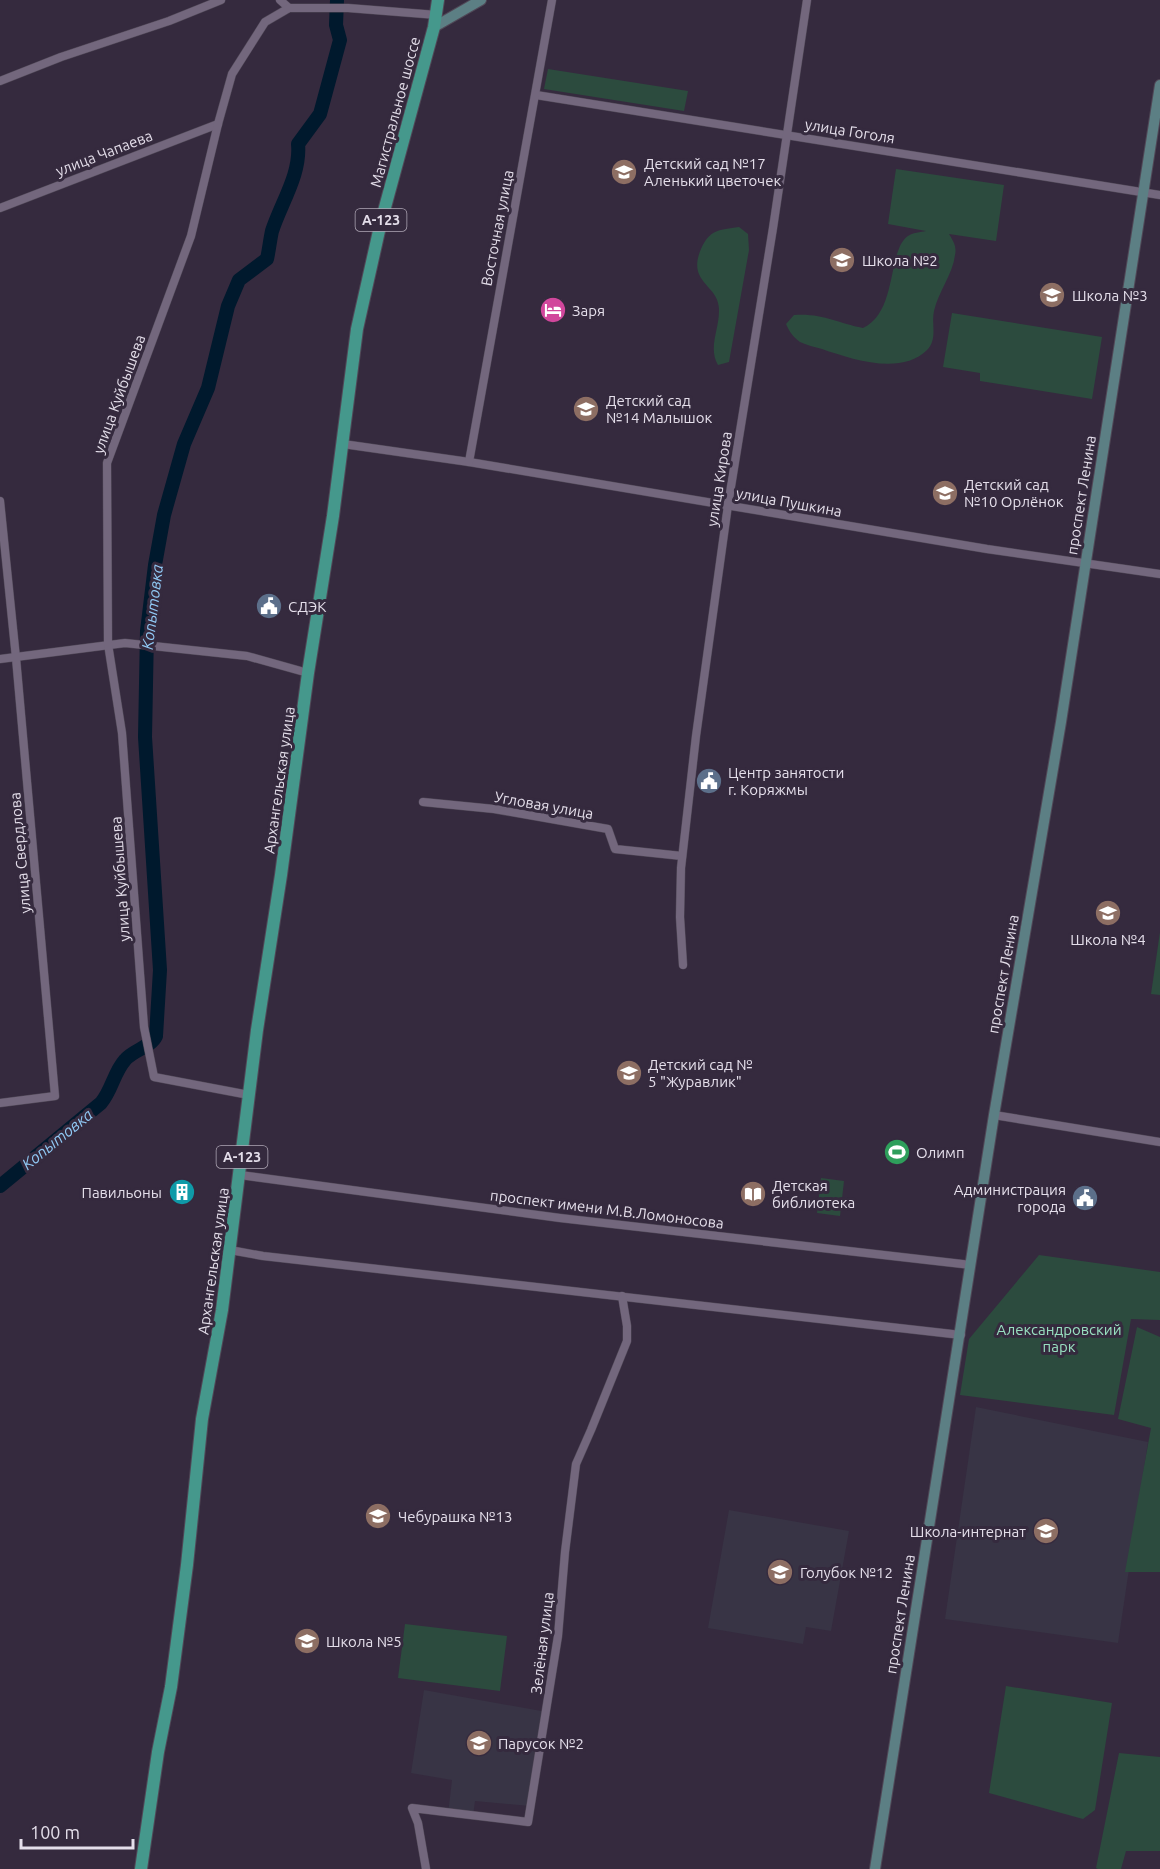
<svg xmlns="http://www.w3.org/2000/svg" width="1160" height="1869" font-family="Ubuntu,sans-serif">
<rect width="100%" height="100%" fill="#352a3e"/>
<!-- education -->
<g fill="#383445">
<path d="M976 1407 1148 1442 1118 1643 945 1619Z"/>
<path d="M729 1510 849 1531 831 1631 806 1627 803 1644 708 1628Z"/>
<path d="M424 1690 547 1712 530 1806 475 1801 473 1816 448 1814 452 1780 411 1773Z"/>
</g>
<!-- green -->
<g fill="#2c4b3e">
<path d="M548 69 688 91 684 111 544 89Z"/>
<path d="M896 169 1004 185 996 241 949 234C953 241 957 246 955 255 953 274 938 292 934 311 931 324 938 339 927 350 901 376 851 359 822 349 815 347 806 345 800 342 793 337 789 331 786 324L794 315C823 313 837 323 863 328 898 312 887 250 908 236 912 233 921 232 926 231L888 224Z"/>
<path d="M739 227 748 234 749 250 729 362 718 365C708 348 719 330 719 311 720 284 686 284 701 249 710 229 719 230 739 227Z"/>
<path d="M952 313 1102 337 1092 399 980 381V373L943 367Z"/>
<path d="M1160 932V995L1151 994Z"/>
<path d="M821 1178 844 1181 840 1216 817 1213Z"/>
<path d="M1039 1255 1160 1272V1320L1131 1319 1114 1415 960 1395 969 1339Z"/>
<path d="M1137 1327 1160 1337V1572H1125L1151 1428 1118 1419Z"/>
<path d="M405 1624 507 1636 500 1691 398 1678Z"/>
<path d="M1006 1686 1112 1703 1095 1810 1083 1819 989 1793Z"/>
<path d="M1119 1753 1160 1757V1851H1126L1121 1869H1098L1096 1868Z"/>
</g>
<g fill="none" stroke-linecap="round" stroke-linejoin="round">
<!-- river -->
<path stroke="#00192d" stroke-width="14" d="M0 1186 101 1103C112 1090 114 1072 125 1060 133 1050 151 1047 156 1036L160 970 145 737 147 631 155 565 164 515 184 444 208 388 228 306 239 280 267 259C269 250 270 240 272 231 281 203 301 174 298 144L320 114 340 40 336 25 337 0"/>
<!-- street casing -->
<g stroke="#504857" stroke-width="9">
<g id="street">
<path d="M280 0 289 8"/>
<path d="M0 81 61 57 169 21 221 0"/>
<path d="M536 95 1160 195"/>
<path d="M0 208 218 124"/>
<path d="M343 444 469 462 987 549 1160 574"/>
<path d="M469 462 552 0"/>
<path d="M0 501 16 658 55 1096 0 1103"/>
<path d="M0 659 125 643 247 656 308 673"/>
<path d="M423 802 494 809 608 829 615 849 682 856"/>
<path d="M683 965 680 917 681 868 696 736 728 505 773 228 807 0"/>
<path d="M249 1095 154 1077 144 1027 122 733 108 644 107 463 191 236 218 124 232 74 265 22 289 8H348L437 15"/>
<path d="M994 1115 1160 1142"/>
<path d="M240 1175 560 1218 971 1265"/>
<path d="M230 1250 263 1256 961 1335"/>
<path d="M426 1869 418 1823 412 1808 528 1822 558 1636 565 1552 576 1464 591 1430 627 1341V1326L622 1296"/>
</g>
</g>
<!-- secondary casing -->
<g stroke="#504857" stroke-width="12">
<g id="secondary">
<path d="M434 27 481 0"/>
<path d="M875 1869 994 1115 1061 722 1160 85"/>
</g>
</g>
<!-- primary casing -->
<g stroke="#504857" stroke-width="14">
<path id="primary" d="M141 1869 158 1752 171 1687 187 1565 202 1419 222 1310 257 1030 281 875 308 673 333 516 357 329 381 222 434 27 438 0"/>
</g>
<!-- street -->
<use href="#street" stroke="#73677d" stroke-width="8"/>
<!-- secondary -->
<use href="#secondary" stroke="#5c7f84" stroke-width="10"/>
<!-- primary -->
<use href="#primary" stroke="#45988c" stroke-width="12"/>
</g>
<!-- icons -->
<defs>
<g id="school-disc" transform="scale(1.35)"><circle r="9.5" fill="#8d6e63" stroke="#352a3e"/><path d="M0-5L7-2L0 1L-7-2ZM-4 1L0 2.5L4 1V4Q0 6-4 4Z" fill="#fff"/></g>
<g id="hotel-disc" transform="scale(1.35)"><circle r="9.5" fill="#d1479c" stroke="#352a3e"/><path d="M-6-4.5h1.5V1H6V5H4.5V3h-9V5H-6ZM-4 0a1.8 1.8 0 1 1 3.6 0ZM.5 0V-2.5h3Q6-2.5 6 0Z" fill="#fff"/></g>
<g id="civic-disc" transform="scale(1.35)"><circle r="9.5" fill="#5c6f8a" stroke="#352a3e"/><path d="M-.6-6.5H3V-4.5H.6V-3L4-1V1h2V6H-6V1h2V-1L-.6-3ZM-1.2 2.5V6h2.4V2.5Z" fill="#fff"/></g>
<g id="stadium-disc" transform="scale(1.35)"><circle r="9.5" fill="#2e9e5b" stroke="#352a3e"/><path d="M0-5a6.5 5 0 1 0 0 10a6.5 5 0 1 0 0-10ZM-3.5-1.8h7v3.6h-7Z" fill="#fff"/></g>
<g id="building-disc" transform="scale(1.35)"><circle r="9.5" fill="#0f9aa8" stroke="#352a3e"/><path d="M-4-6H4V6H1V3H-1V6H-4ZM-2.5-4.3h1.7v1.8h-1.7ZM.8-4.3h1.7v1.8H.8ZM-2.5-1h1.7V.8h-1.7ZM.8-1h1.7V.8H.8Z" fill="#fff"/></g>
<g id="library-disc" transform="scale(1.35)"><circle r="9.5" fill="#8d6e63" stroke="#352a3e"/><path d="M-6-4Q-3-5.5-.7-3.5V5Q-3 3-6 4ZM6-4Q3-5.5 .7-3.5V5Q3 3 6 4Z" fill="#fff"/></g>
</defs>
<g fill-rule="evenodd">
<use href="#school-disc" x="624" y="172"/>
<use href="#school-disc" x="842" y="260"/>
<use href="#school-disc" x="1052" y="295"/>
<use href="#hotel-disc" x="553" y="310"/>
<use href="#school-disc" x="586" y="409"/>
<use href="#school-disc" x="945" y="493"/>
<use href="#civic-disc" x="269" y="606"/>
<use href="#civic-disc" x="709" y="781"/>
<use href="#school-disc" x="1108" y="913"/>
<use href="#school-disc" x="629" y="1073"/>
<use href="#stadium-disc" x="897" y="1152"/>
<use href="#building-disc" x="182" y="1192"/>
<use href="#library-disc" x="753" y="1194"/>
<use href="#civic-disc" x="1085" y="1198"/>
<use href="#school-disc" x="378" y="1516"/>
<use href="#school-disc" x="1046" y="1531"/>
<use href="#school-disc" x="780" y="1572"/>
<use href="#school-disc" x="307" y="1641"/>
<use href="#school-disc" x="479" y="1743"/>
</g>
<g text-anchor="middle" dominant-baseline="central" stroke-width="6" stroke-linejoin="round" paint-order="stroke">
<!-- shield labels -->
<g fill="#352a3e" stroke="#b0a8b6" stroke-width="1.5">
<rect x="355.5" y="209" width="51" height="22" rx="4.5"/>
<rect x="216.5" y="1146" width="51" height="22" rx="4.5"/>
</g>
<g font-size="14" font-weight="bold" fill="#e4deea">
<text x="381" y="220">А-123</text>
<text x="242" y="1157">А-123</text>
</g>
<!-- street labels -->
<g font-size="15" fill="#e4deea" stroke="#352a3e">
<text transform="translate(395 112) rotate(-75)">Магистральное шоссе</text>
<text transform="translate(850 131) rotate(9)">улица Гоголя</text>
<text transform="translate(104 153) rotate(-21)">улица Чапаева</text>
<text transform="translate(497 228) rotate(-79)">Восточная улица</text>
<text transform="translate(119 394) rotate(-70)">улица Куйбышева</text>
<text transform="translate(719 479) rotate(-81)">улица Кирова</text>
<text transform="translate(1081 495) rotate(-81)">проспект Ленина</text>
<text transform="translate(789 502) rotate(10)">улица Пушкина</text>
<text transform="translate(279 780) rotate(-82)">Архангельская улица</text>
<text transform="translate(544 805) rotate(10)">Угловая улица</text>
<text transform="translate(20 853) rotate(-95)">улица Свердлова</text>
<text transform="translate(120 879) rotate(-94)">улица Куйбышева</text>
<text transform="translate(1003 974) rotate(-80)">проспект Ленина</text>
<text transform="translate(607 1209) rotate(7)">проспект имени М.В.Ломоносова</text>
<text transform="translate(213 1261) rotate(-82)">Архангельская улица</text>
<text transform="translate(900 1614) rotate(-81)">проспект Ленина</text>
<text transform="translate(542 1643) rotate(-83)">Зелёная улица</text>
</g>
<!-- poi labels -->
<g font-size="15" fill="#e4deea" stroke="#352a3e" text-anchor="start">
<text x="644" y="163">Детский сад №17<tspan x="644" dy="17">Аленький цветочек</tspan></text>
<text x="862" y="260">Школа №2</text>
<text x="1072" y="295">Школа №3</text>
<text x="572" y="310">Заря</text>
<text x="606" y="400">Детский сад<tspan x="606" dy="17">№14 Малышок</tspan></text>
<text x="964" y="484">Детский сад<tspan x="964" dy="17">№10 Орлёнок</tspan></text>
<text x="288" y="606">СДЭК</text>
<text x="728" y="772">Центр занятости<tspan x="728" dy="17">г. Коряжмы</tspan></text>
<text x="1108" y="939" text-anchor="middle">Школа №4</text>
<text x="648" y="1064">Детский сад №<tspan x="648" dy="17">5 "Журавлик"</tspan></text>
<text x="916" y="1152">Олимп</text>
<text x="772" y="1185">Детская<tspan x="772" dy="17">библиотека</tspan></text>
<text x="1066" y="1189" text-anchor="end">Администрация<tspan x="1066" dy="17">города</tspan></text>
<text x="162" y="1192" text-anchor="end">Павильоны</text>
<text x="398" y="1516">Чебурашка №13</text>
<text x="1026" y="1531" text-anchor="end">Школа-интернат</text>
<text x="800" y="1572">Голубок №12</text>
<text x="326" y="1641">Школа №5</text>
<text x="498" y="1743">Парусок №2</text>
</g>
<!-- park labels -->
<g font-size="15" fill="#98e0c0" stroke="#352a3e">
<text x="1059" y="1329">Александровский<tspan x="1059" dy="17">парк</tspan></text>
</g>
<!-- water labels -->
<g font-size="16" font-style="italic" fill="#91caf6" stroke="#352a3e">
<text transform="translate(152 607) rotate(-83)">Копытовка</text>
<text transform="translate(57 1139) rotate(-39)">Копытовка</text>
</g>
</g>
<!-- scale -->
<path d="M21 1839v9h112v-9" fill="none" stroke="#e4deea" stroke-width="3"/>
<text x="30" y="1839" font-size="18" fill="#e4deea" stroke="#352a3e" stroke-width="4.5" paint-order="stroke">100 m</text>
</svg>
